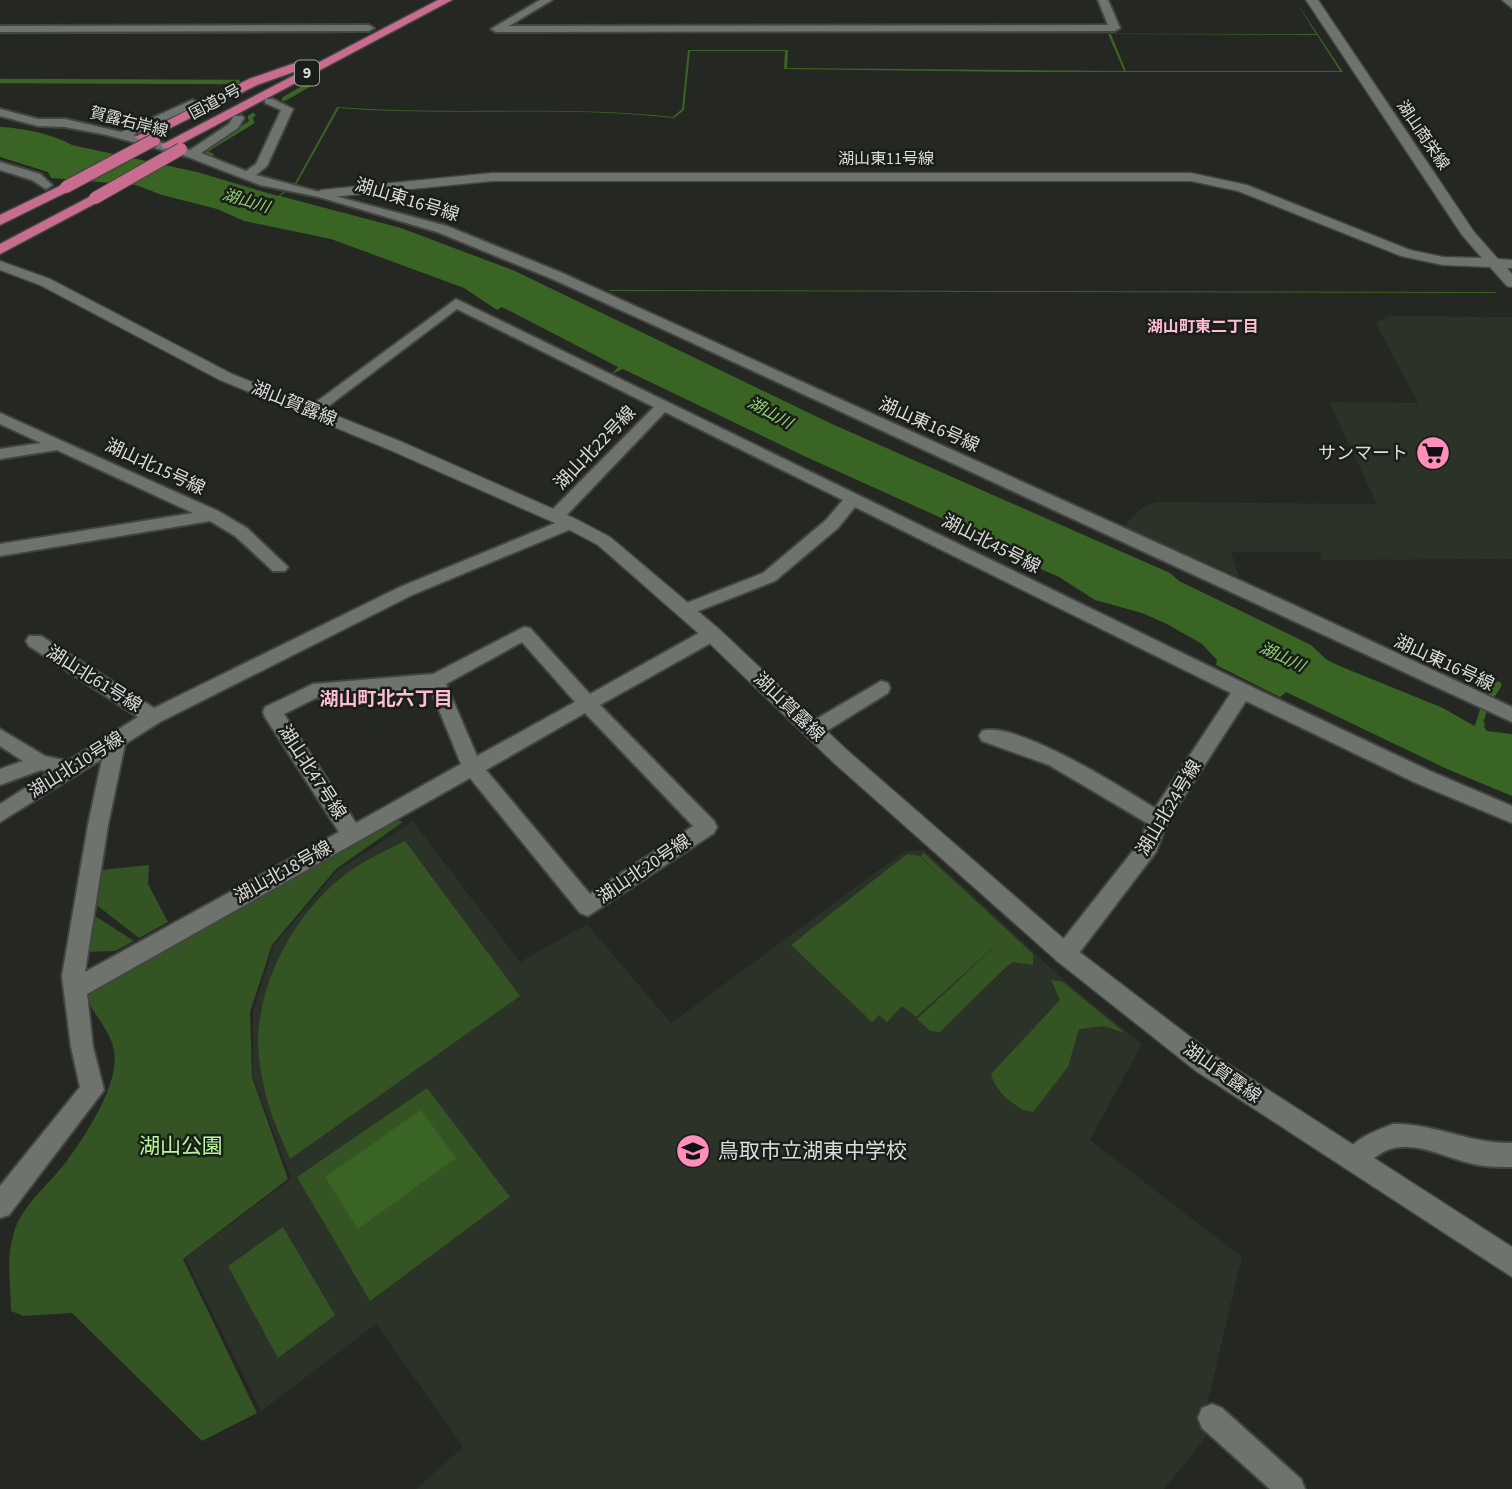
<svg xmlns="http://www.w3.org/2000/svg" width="1512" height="1489" font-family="'Source Sans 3','Noto Sans JP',sans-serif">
<rect width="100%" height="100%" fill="#242722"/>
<!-- built -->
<g fill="#2b3228">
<path d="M1388 316 1512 317V559L1322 560 1320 552H1231L1239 577 1123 526 1143 507 1157 502 1377 504 1329 402 1418 403 1377 326V322Z"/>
<path d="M413 821 520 962 587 924 671 1023 905 851 924 850 1068 984 1142 1044 1090 1140 1242 1257 1207 1405 1198 1419 1210 1432 1164 1489H416L463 1447 376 1324 261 1411 185 1258 291 1179 253 1077V1011L274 945 337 871Z"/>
</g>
<!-- green -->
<g fill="#345424">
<path d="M394 819 403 822 336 869 272 945 250 1012 252 1077 288 1179 183 1259 257 1413 202 1441 72 1313 23 1316 11 1311C11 1287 6 1259 13 1236 20 1206 48 1186 66 1162 85 1136 120 1084 114 1051 111 1032 95 1016 87 999L97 984Z"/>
<path d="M405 841 520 996 290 1159C282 1139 272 1119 267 1099 261 1077 256 1047 259 1025 267 960 307 897 362 863 376 855 391 848 405 841Z"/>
<path d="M924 853 1033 954V965L1013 962 1007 966 940 1032 930 1031 917 1019 1007 935 916 1017 902 1006 887 1022 879 1015 872 1022 791 945 907 854 919 856 950 884 920 856Z"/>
<path d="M149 865 148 884 168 922 139 938 94 903 101 870Z"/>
<path d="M92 914 134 941 115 951 84 952Z"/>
<path d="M1051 980 1063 982 1125 1033 1104 1026 1079 1029 1068 1067 1033 1112C1016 1110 995 1091 991 1074L1060 1000Z"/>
<path d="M427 1088 510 1197 370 1301 297 1177Z"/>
<path d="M283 1227 335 1315 278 1358 228 1266Z"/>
</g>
<!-- water -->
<g fill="#396423" fill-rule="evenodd">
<path d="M1295 0 1343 72H1019L784 69 785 51H690L684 110 674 118C563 105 450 117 339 108L296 185 280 196 401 228 515 271 832 424 1170 573 1179 581 1311 645 1327 660 1342 667 1443 708 1476 727 1485 722 1488 710 1484 727 1487 731 1512 734V796L1447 769 1286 692 1280 697 1216 665 1217 660 1202 644 1167 624 1142 613 1095 600 1059 577 1011 556 979 535 804 456 623 369 612 374 618 367 502 307 497 310 464 288 331 239 244 221 217 209 162 195 136 185 51 178 48 172 0 157V127C24 128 52 134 72 145L197 172 278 196 294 185 337 107C449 116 562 105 673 117L682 109 688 50H788L787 68 1124 71 1108 34 715 33 1316 34ZM1111 34 1317 35 1340 71H1126Z"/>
<path d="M609 290 1495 292 1496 293 609 291Z"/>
<path d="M421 1110 456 1158 358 1229 325 1177Z"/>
</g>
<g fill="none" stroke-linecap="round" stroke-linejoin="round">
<!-- stream-far1 -->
<g stroke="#396423" stroke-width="4.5">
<path d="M0 32 339 31"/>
<path d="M0 81 238 82"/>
<path d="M284 99 310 84"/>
<path d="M211 155 203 152 252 122 250 117 253 115"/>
</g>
<!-- stream -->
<path stroke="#396423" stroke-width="7" d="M1476 734 1485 705 1498 685"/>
<!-- minor casing -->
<g stroke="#424541" stroke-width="4">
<g id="minor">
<path d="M540 0H552L509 26 1108 25 1098 0H1108L1120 28 1115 31 496 32 491 29Z"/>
<path d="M0 26 369 25 374 28 369 31 0 32Z"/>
<path d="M265 99H273L293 109 267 166 256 175 447 226 560 272 1296 606 1512 707V722L658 327 550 278 437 232 319 197 260 185 188 157 107 135 65 127 38 126 0 116V109L38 119H65L121 132 192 100 209 106 203 109 193 107 133 135 190 150 229 124 234 116H242L244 118 238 128 201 153 246 171 256 164 281 110 265 103Z"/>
<path d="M0 162 40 174 52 185 46 189 32 180 0 170Z"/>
<path d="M456 299 1250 686 1430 771 1512 806V823L1416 783 1246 701 1167 823 1156 852 1073 961 1065 964 1057 961 1054 954 1057 947 1140 842 1147 823 1049 765 982 741 979 736 982 731C1016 720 1124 789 1155 808L1231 693 855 507 838 528 775 581 691 614H679L676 610 679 606 763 573 826 520 843 500 665 412 562 520H550L548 516 550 512 654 407 457 309 318 414H308L305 411 308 408Z"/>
<path d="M0 413 218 511 247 528 288 567 285 571H273L235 536 210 521 0 556V544L193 513 57 450 0 459V449L41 443 0 424Z"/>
<path d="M570 517 578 523 576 527 412 595 160 722 125 744 108 825 85 972 339 832 265 717 263 712 265 707 313 684 433 674 524 627 530 628 590 694 706 629H718L721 634 718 639 600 705 714 821 717 827 714 833 588 916 580 913 470 778 87 994 93 1047 104 1090 9 1215 0 1218V1186L80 1087 71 1047 62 976 88 825 102 759 0 822V804L50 772 41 770 0 785V769L23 761 0 746V729L45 756 68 761 138 717 29 646 26 641 29 636H41L154 708 400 587ZM522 642 575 702 477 756 446 684ZM430 688 461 764 356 823 284 714 316 698ZM585 713 693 826 590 894 486 770Z"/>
<path d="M881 681 888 683 890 688 888 693 820 735 813 737 806 735 803 730 806 725Z"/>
<path d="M1393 1124C1434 1123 1470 1144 1512 1143V1167C1497 1167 1483 1167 1469 1163 1444 1157 1416 1141 1390 1149 1376 1153 1368 1166 1354 1172L1345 1168 1342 1160C1351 1139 1373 1132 1393 1124Z"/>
<path d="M1212 1404 1222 1408 1301 1479 1305 1489H1270L1202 1428 1198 1418 1202 1408Z"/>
</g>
</g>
<!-- tertiary casing -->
<g stroke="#424541" stroke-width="3">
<g id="tertiary">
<path d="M1306 0H1318L1474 232 1498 259 1512 260V268H1507L1512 274V287L1507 286 1490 267 1443 265 1401 256 1238 191 1191 181H492L321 198 314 194 321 190 492 173H1191L1247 185 1410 250 1443 257 1482 258 1462 235Z"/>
<path d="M1502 0H1512V8Z"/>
<path d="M0 261 50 279 232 374 402 442 576 519 610 537 719 629 848 751 1073 947 1214 1055 1512 1247V1277L1196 1071 1057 961 834 763 705 639 598 545 564 527 390 450 220 380 40 285 0 270Z"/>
</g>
</g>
<!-- trunk casing -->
<g stroke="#424541" stroke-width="3">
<g id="trunk">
<path d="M438 0H452L173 148H163L161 145Z"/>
<path d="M298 62 302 63V69L257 85 146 140 141 141 135 137 249 79Z"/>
<path d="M66 183 73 187 71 190 0 225V215Z"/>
<path d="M95 194 100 195V201L0 254V244Z"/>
</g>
</g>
<!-- minor -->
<use href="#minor" fill="#6f736d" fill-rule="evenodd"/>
<!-- tertiary -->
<use href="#tertiary" fill="#6f736d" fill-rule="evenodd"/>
<!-- trunk -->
<use href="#trunk" fill="#c86c90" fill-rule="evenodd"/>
<!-- trunk-bridge casing -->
<g stroke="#424541" stroke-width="14" stroke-linecap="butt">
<g id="trunk-bridge">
<path d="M66 187 154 140"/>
<path d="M95 198 181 149"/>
</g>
</g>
<!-- trunk-bridge -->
<use href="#trunk-bridge" stroke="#c86c90" stroke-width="12"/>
</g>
<!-- icons -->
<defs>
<g id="supermarket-disc" transform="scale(1.75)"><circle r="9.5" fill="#ff8eba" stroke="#1a1e19"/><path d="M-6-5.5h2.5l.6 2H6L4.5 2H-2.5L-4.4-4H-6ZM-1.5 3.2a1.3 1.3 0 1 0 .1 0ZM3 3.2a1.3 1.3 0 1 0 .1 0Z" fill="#111"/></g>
<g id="school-disc" transform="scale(1.75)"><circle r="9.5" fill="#ff8eba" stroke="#1a1e19"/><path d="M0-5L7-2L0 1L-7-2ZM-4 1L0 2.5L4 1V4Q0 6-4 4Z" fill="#111"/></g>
</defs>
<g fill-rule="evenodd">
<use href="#supermarket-disc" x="1433" y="453"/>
<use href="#school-disc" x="693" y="1151"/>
</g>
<g text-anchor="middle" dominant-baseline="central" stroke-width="5" stroke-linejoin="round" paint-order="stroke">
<!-- shield labels -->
<rect fill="#1a1e19" stroke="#a0a49f" stroke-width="2" x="295" y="60.5" width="24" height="25" rx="5"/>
<g font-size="16" font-weight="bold" fill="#daddd9">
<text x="307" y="73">9</text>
</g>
<!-- far-street labels -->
<g font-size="16" fill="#daddd9" stroke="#1a1e19">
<text transform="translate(215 102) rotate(-28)">国道9号</text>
<text transform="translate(129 122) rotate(14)">賀露右岸線</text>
<text transform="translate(1423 135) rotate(56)">湖山商栄線</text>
<text x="886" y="159">湖山東11号線</text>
</g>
<!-- far-water labels -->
<g font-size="16" font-style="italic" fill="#94d278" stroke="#1a1e19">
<text transform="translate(246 201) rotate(17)">湖山川</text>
<text transform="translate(770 413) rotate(29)">湖山川</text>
<text transform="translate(1282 657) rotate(25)">湖山川</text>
</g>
<!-- far-neighbourhood labels -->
<g font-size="16" font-weight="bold" fill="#febdd4" stroke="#1a1e19">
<text x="1203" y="327">湖山町東二丁目</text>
</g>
<!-- street labels -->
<g font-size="18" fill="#daddd9" stroke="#1a1e19">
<text transform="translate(407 200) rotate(17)">湖山東16号線</text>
<text transform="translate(294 404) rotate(22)">湖山賀露線</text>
<text transform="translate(929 425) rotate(24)">湖山東16号線</text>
<text transform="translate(595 448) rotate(-46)">湖山北22号線</text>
<text transform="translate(155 467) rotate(25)">湖山北15号線</text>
<text transform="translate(991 544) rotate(27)">湖山北45号線</text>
<text transform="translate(1444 663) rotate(25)">湖山東16号線</text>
<text transform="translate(94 679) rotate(32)">湖山北61号線</text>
<text transform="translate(789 707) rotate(44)">湖山賀露線</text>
<text transform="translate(76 765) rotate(-32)">湖山北10号線</text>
<text transform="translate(312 772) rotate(57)">湖山北47号線</text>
<text transform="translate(1169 808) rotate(-59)">湖山北24号線</text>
<text transform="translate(644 869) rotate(-34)">湖山北20号線</text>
<text transform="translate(283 872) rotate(-29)">湖山北18号線</text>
<text transform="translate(1222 1073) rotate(35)">湖山賀露線</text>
</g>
<!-- poi labels -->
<g font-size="18" fill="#daddd9" stroke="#1a1e19" text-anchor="end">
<text x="1408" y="453">サンマート</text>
</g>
<!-- neighbourhood labels -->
<g font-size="19" font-weight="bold" fill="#febdd4" stroke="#1a1e19">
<text x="386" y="699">湖山町北六丁目</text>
</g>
<!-- near-park labels -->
<g font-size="21" fill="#b9f99d" stroke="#1a1e19">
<text x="181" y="1146">湖山公園</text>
</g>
<!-- near-poi labels -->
<g font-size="21" fill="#daddd9" stroke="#1a1e19" text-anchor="start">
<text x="718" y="1151">鳥取市立湖東中学校</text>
</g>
</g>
</svg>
